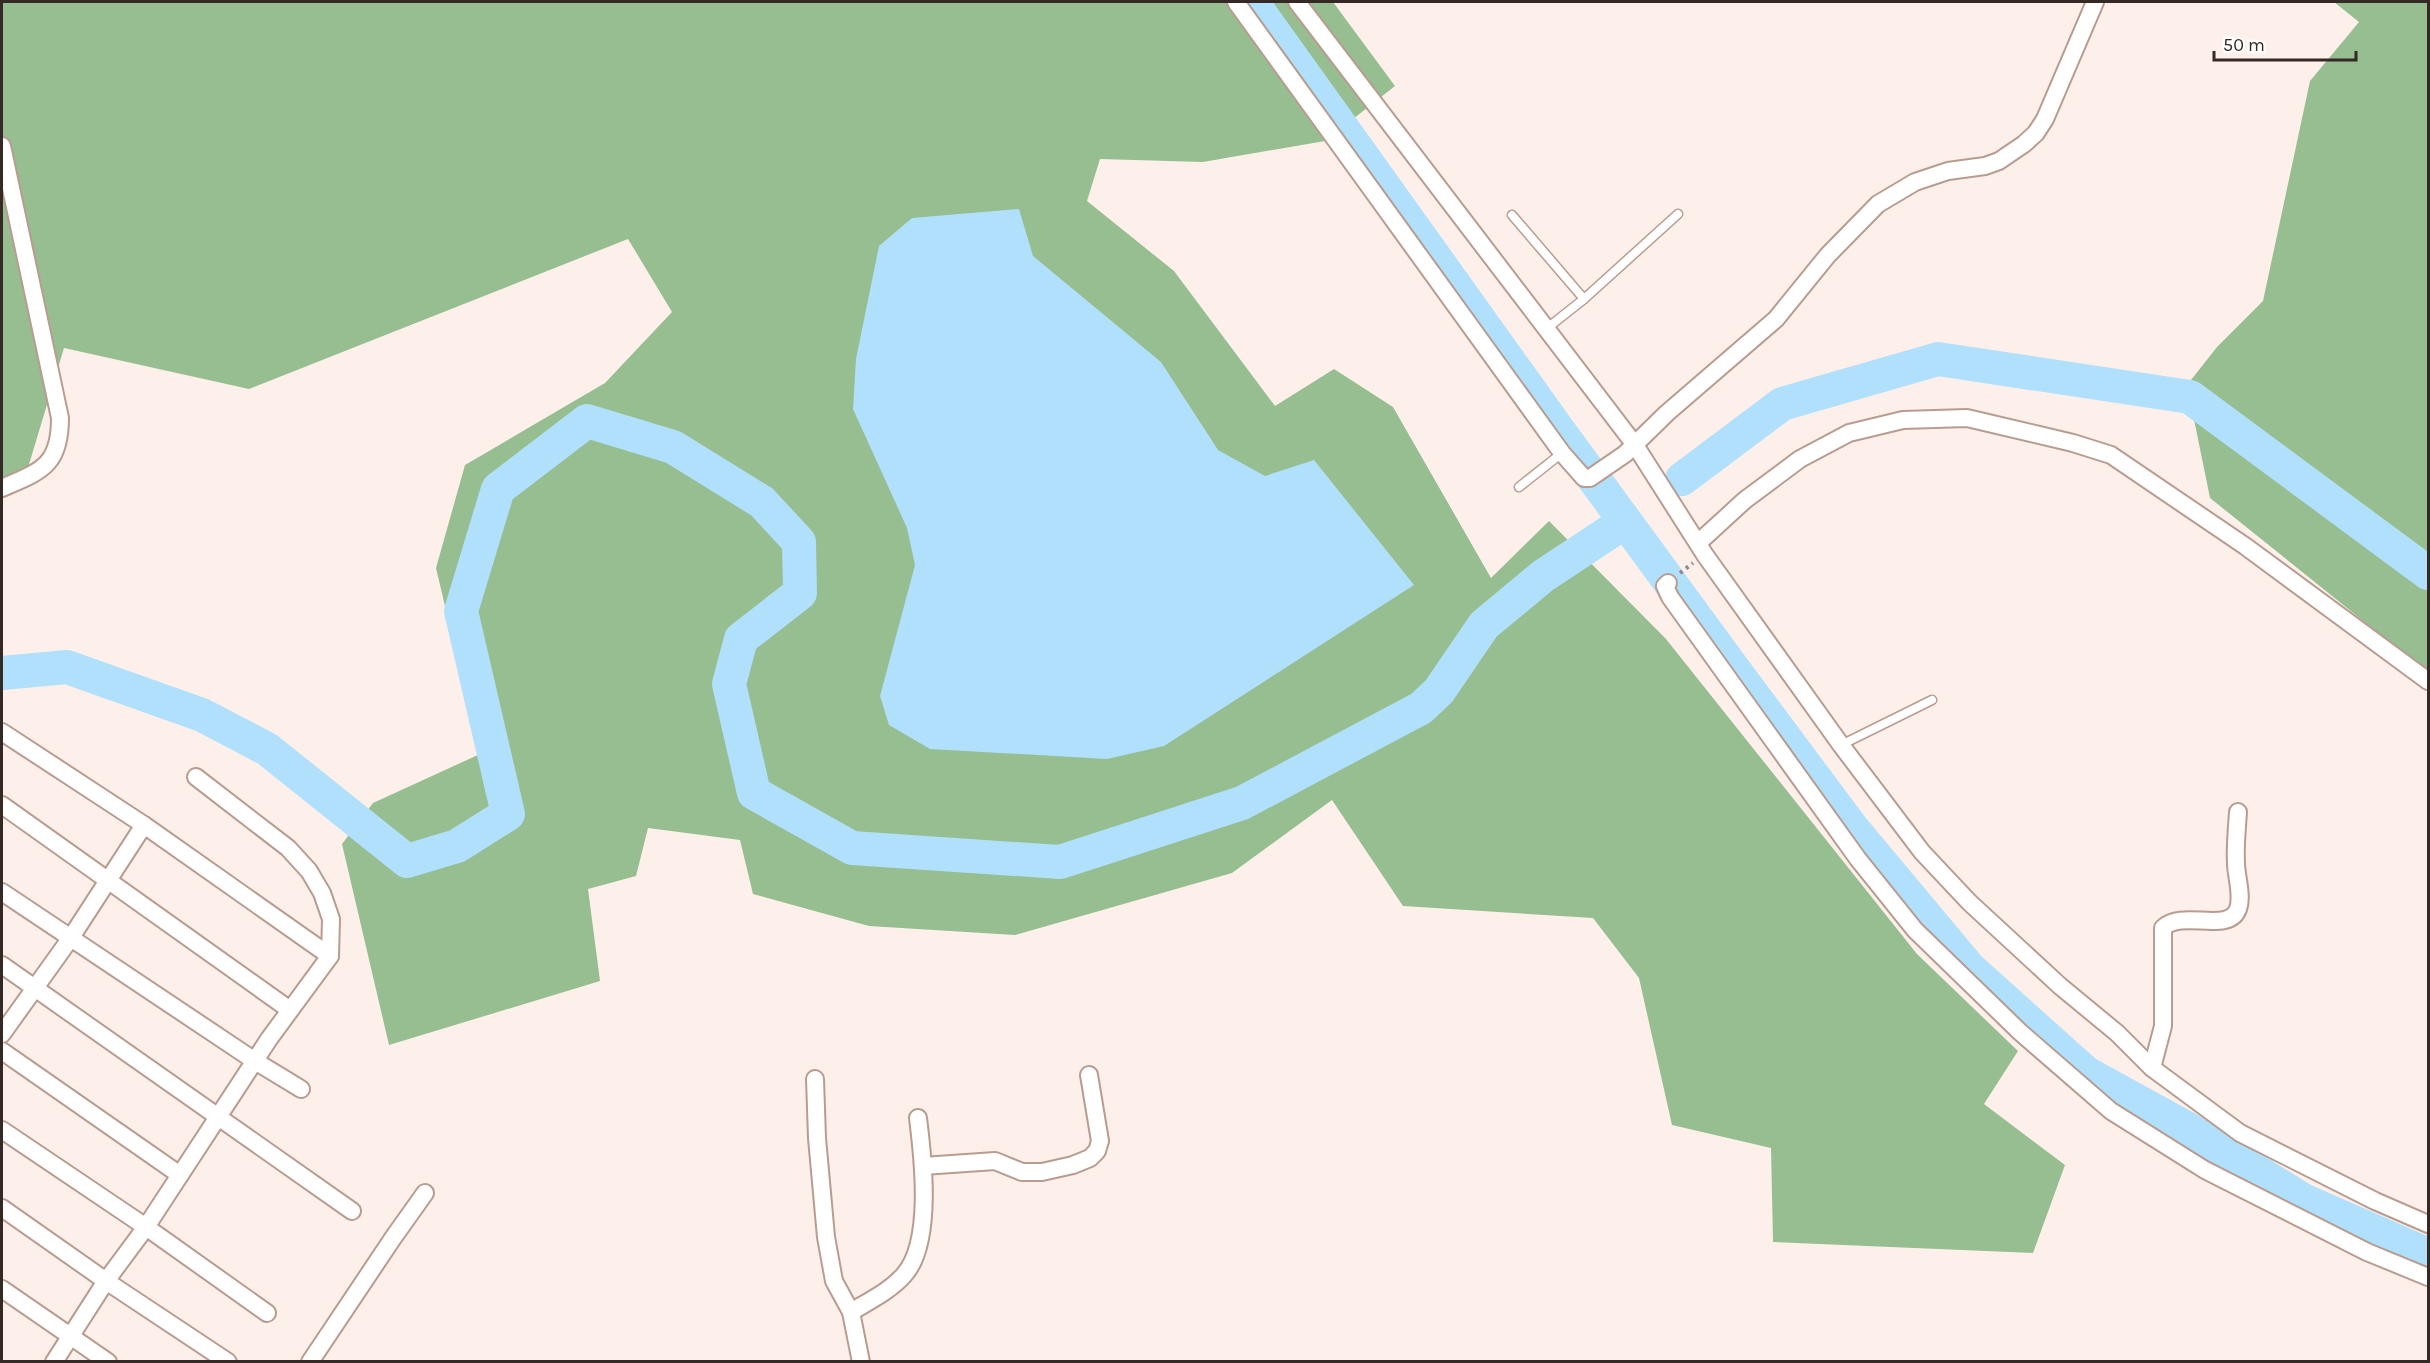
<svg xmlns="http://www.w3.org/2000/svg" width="2430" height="1363" font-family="Karla,sans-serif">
<rect width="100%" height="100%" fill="#fdf0eb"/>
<!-- forest -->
<g fill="#97be90">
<path d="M2 2H1333L1395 86 1325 141 1203 162 1100 159 1087 201 1174 271 1275 406 1334 369 1393 407 1491 578 1549 521 1666 639 1917 954 2018 1051 1984 1104 2065 1165 2033 1253 1773 1242 1771 1148 1672 1125 1639 978 1593 918 1403 906 1332 800 1232 873 1015 935 869 926 753 894 740 840 648 828 636 876 588 889 600 981 389 1045 342 844 373 803 480 754 436 568 465 465 605 383 672 312 628 239 249 389 64 348 24 481 2 487Z"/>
<path d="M2334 2H2428V673L2210 498 2187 385 2217 347 2263 301 2310 81 2359 22Z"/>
</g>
<!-- water -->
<path fill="#b0e0fb" d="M1019 209 1033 256 1161 362 1218 450 1265 476 1314 460 1414 585 1164 746 1107 759 930 749 889 725 880 696 915 565 907 528 853 409 856 359 879 246 912 218Z"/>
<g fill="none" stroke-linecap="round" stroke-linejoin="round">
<!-- river -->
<g stroke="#b0e0fb" stroke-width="34">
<path d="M1252 2 1559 431 1732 667 1852 828 1969 968 2086 1073 2188 1129 2303 1200 2428 1255"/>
<path d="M1682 479 1782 404 1938 359 2190 397 2428 573"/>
<path d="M2 673 67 667 202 715 267 749 407 861 457 846 508 814 461 611 498 489 587 421 673 447 762 502 799 542 800 593 741 639 729 684 754 793 852 848 1060 862 1242 803 1421 708 1439 691 1484 625 1543 576 1611 531"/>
</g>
<!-- lane casing -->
<g stroke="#b89c90" stroke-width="11">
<g id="lane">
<path d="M1512 215 1584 299"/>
<path d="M1546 329 1584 299 1678 214"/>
<path d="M1519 487 1562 453"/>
<path d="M1841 745 1932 700"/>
</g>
</g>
<!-- street casing -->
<g stroke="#b89c90" stroke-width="20">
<g id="street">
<path d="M1236 2 1562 453 1584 478H1590L1625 454 1667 413 1776 319 1828 255 1878 204 1915 182 1948 171 1985 166 1999 161 2024 144 2036 133 2045 119 2095 2"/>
<path d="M1297 2 1635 445 1705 555 1841 745 1922 852 1969 902 2060 986 2117 1033 2152 1068 2240 1133 2375 1201 2428 1224"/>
<path d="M2 146 60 418C60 466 41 471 2 488"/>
<path d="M1698 543 1745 500 1800 459 1849 433 1903 420 1967 418 2073 443 2111 455 2245 546 2428 681"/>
<path d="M1668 583 1665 586 1670 597 1858 859 1915 930 2020 1032 2111 1111 2205 1170 2367 1252 2428 1277"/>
<path d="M2 732 144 825 330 956"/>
<path d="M2 805 290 1010"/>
<path d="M2 892 255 1061 301 1089"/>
<path d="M2 965 352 1211"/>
<path d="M2 1034 70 939 144 825"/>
<path d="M2 1051 180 1175"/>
<path d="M2152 1068 2163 1026V928C2182 909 2229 934 2238 909 2243 896 2236 876 2236 863 2235 846 2237 828 2238 812"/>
<path d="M815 1079 817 1138 826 1237 834 1281 851 1312 861 1362"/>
<path d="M2 1130 146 1227 267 1313"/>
<path d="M923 1166 995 1161 1022 1172H1042L1073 1165 1090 1158 1097 1151 1100 1141 1089 1075"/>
<path d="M2 1208 106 1281 228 1362"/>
<path d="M2 1289 108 1362"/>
<path d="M851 1312C869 1301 890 1291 904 1275 933 1243 923 1158 918 1118"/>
<path d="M54 1362 106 1281 146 1227 269 1039 330 956 331 919 322 893 309 871 288 848 196 777"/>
<path d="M310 1362 393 1238 425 1193"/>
</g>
</g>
<!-- path -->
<path stroke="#948883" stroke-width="4" stroke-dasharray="3 4.5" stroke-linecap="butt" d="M1680 573 1693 563"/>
<!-- lane -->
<use href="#lane" stroke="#fff" stroke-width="8"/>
<!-- street -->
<use href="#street" stroke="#fff" stroke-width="16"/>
</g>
<!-- border -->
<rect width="2430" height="1363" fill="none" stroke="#352925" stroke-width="6"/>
<!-- scale -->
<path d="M2214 51v9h142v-9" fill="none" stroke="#352925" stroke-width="3"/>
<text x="2223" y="51" font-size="18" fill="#352925" stroke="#ffffff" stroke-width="4.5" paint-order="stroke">50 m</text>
</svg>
